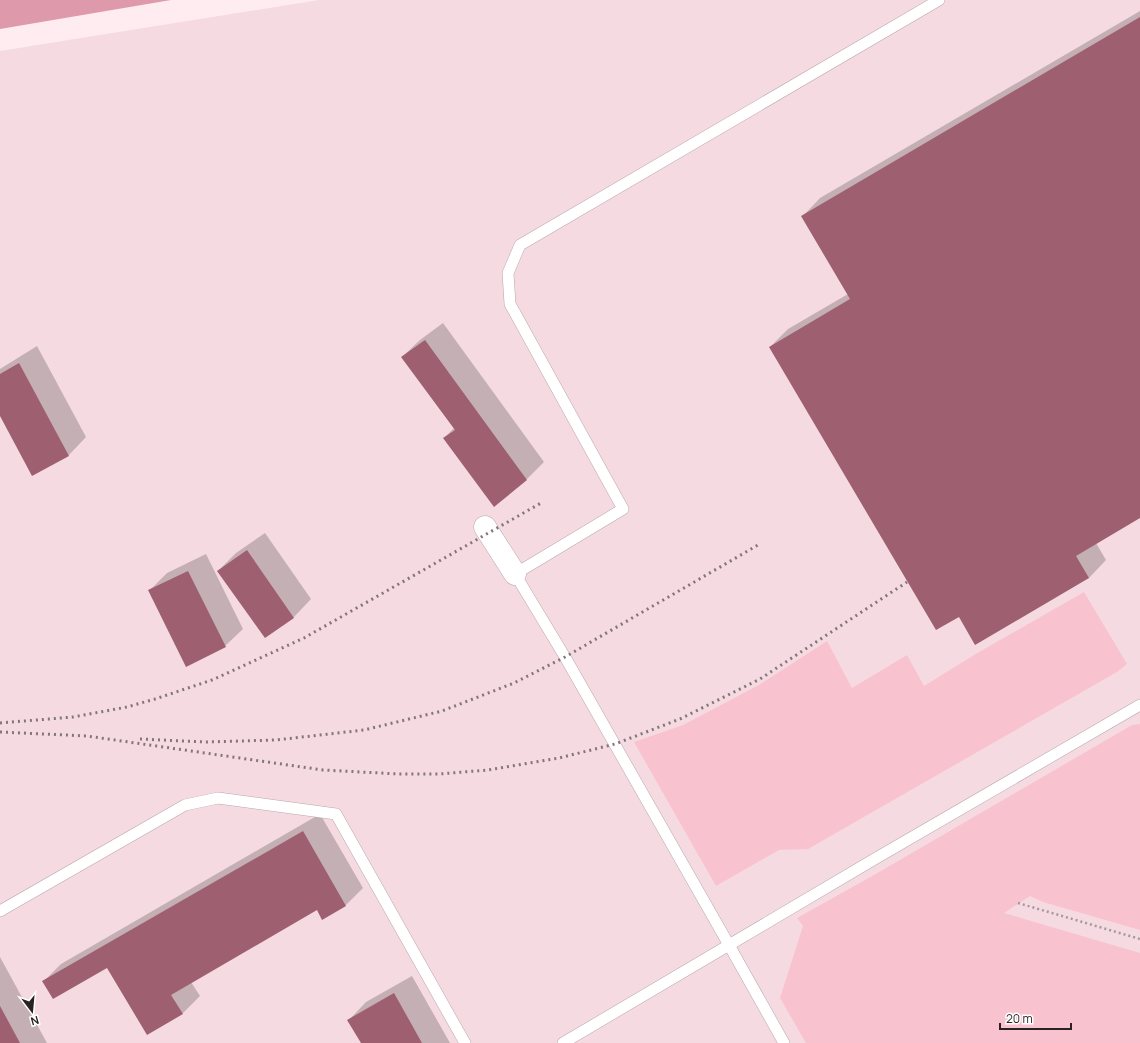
<svg xmlns="http://www.w3.org/2000/svg" width="1140" height="1043" font-family="Manrope,sans-serif">
<rect width="100%" height="100%" fill="#feecf0"/>
<!-- built -->
<path fill="#f5dbe1" d="M319 0H1140V1043H0V51Z"/>
<!-- green -->
<g fill="#f9c2cf">
<path d="M1084 592 1127 664 1117 672 808 849 779 850 716 886 634 742 683 725 759 685 827 641 852 688 907 655 924 686 974 655Z"/>
<path d="M1140 724V930L1043 902 1030 896 1004 913 1140 953V1043H806L780 998 803 926 797 918 874 875 1132 725Z"/>
</g>
<!-- forest -->
<path fill="#de99ab" d="M0 0H171L0 29Z"/>
<!-- shadow -->
<g fill="#0003">
<path d="M1140 11V517L1096 543 1106 560 1089 578 959 615 770 347 788 329 848 294 803 216 820 198Z"/>
<path d="M443 323 544 462 527 479 494 505 444 438 454 428 402 357 420 340Z"/>
<path d="M37 346 86 437 69 455 32 474 0 414V369Z"/>
<path d="M265 533 311 599 294 617 265 637 218 571 236 553Z"/>
<path d="M206 554 243 629 225 646 150 590 167 573Z"/>
<path d="M320 814 363 888 346 905 323 919 317 909 191 982 200 996 182 1014 108 966 43 982 61 964Z"/>
<path d="M0 957 47 1043H0Z"/>
<path d="M412 976 450 1043H362L349 1020 366 1002Z"/>
</g>
<!-- building -->
<g fill="#9e5f70">
<path d="M1140 17V518L1076 556 1089 578 975 645 959 617 936 630 769 347 850 299 801 216Z"/>
<path d="M425 340 527 480 494 507 443 438 455 430 401 357Z"/>
<path d="M19 363 69 456 32 476 0 416V374Z"/>
<path d="M247 550 294 618 265 638 217 571Z"/>
<path d="M188 571 226 647 186 667 148 590Z"/>
<path d="M303 831 346 906 322 920 317 910 171 995 183 1014 147 1035 107 968 53 999 42 981Z"/>
<path d="M394 993 422 1043H361L347 1020Z"/>
<path d="M0 1006 20 1043H0Z"/>
</g>
<g fill="none" stroke-linecap="round" stroke-linejoin="round">
<!-- lane casing -->
<g stroke="#b8a8ab" stroke-width="12">
<g id="lane">
<path d="M939 0 520 245 508 273 510 304 623 509 515 574 565 657 729 945 878 857 1140 705"/>
<path d="M0 911 185 805 218 798 336 814 465 1043"/>
<path d="M563 1043 729 945 784 1043"/>
</g>
</g>
<!-- street casing -->
<g stroke="#b8a8ab" stroke-width="23">
<path id="street" d="M485 527 515 574"/>
</g>
<!-- path -->
<path stroke="#a5989b" stroke-width="2.5" stroke-dasharray="2 3" stroke-linecap="butt" d="M1018 903 1140 939"/>
<!-- lane -->
<use href="#lane" stroke="#fff" stroke-width="11"/>
<!-- street -->
<use href="#street" stroke="#fff" stroke-width="22"/>
<!-- rail -->
<g stroke="#827679" stroke-width="3" stroke-dasharray="2 4" stroke-linecap="butt">
<path d="M0 723 73 717 127 707 155 699 212 680 304 638 541 503"/>
<path d="M0 732 87 736 323 770 399 774H439L488 770 559 758 615 744 680 719 760 679 907 582"/>
<path d="M140 739 205 742 276 740 364 730 442 711 514 683 565 657 758 545"/>
</g>
</g>
<!-- north arrow -->
<g transform="translate(32 1011) rotate(164)" stroke="#ffffff" stroke-width="3" paint-order="stroke">
<path d="M0-3L7 15L0 10L-7 15Z" fill="#292224"/>
<text y="-6" font-size="11" font-weight="bold" text-anchor="middle" fill="#292224">N</text>
</g>
<!-- scale -->
<path d="M1000 1023v6h71v-6" fill="none" stroke="#292224" stroke-width="2"/>
<text x="1006" y="1023" font-size="12" fill="#292224" stroke="#ffffff" stroke-width="3" paint-order="stroke">20 m</text>
</svg>
